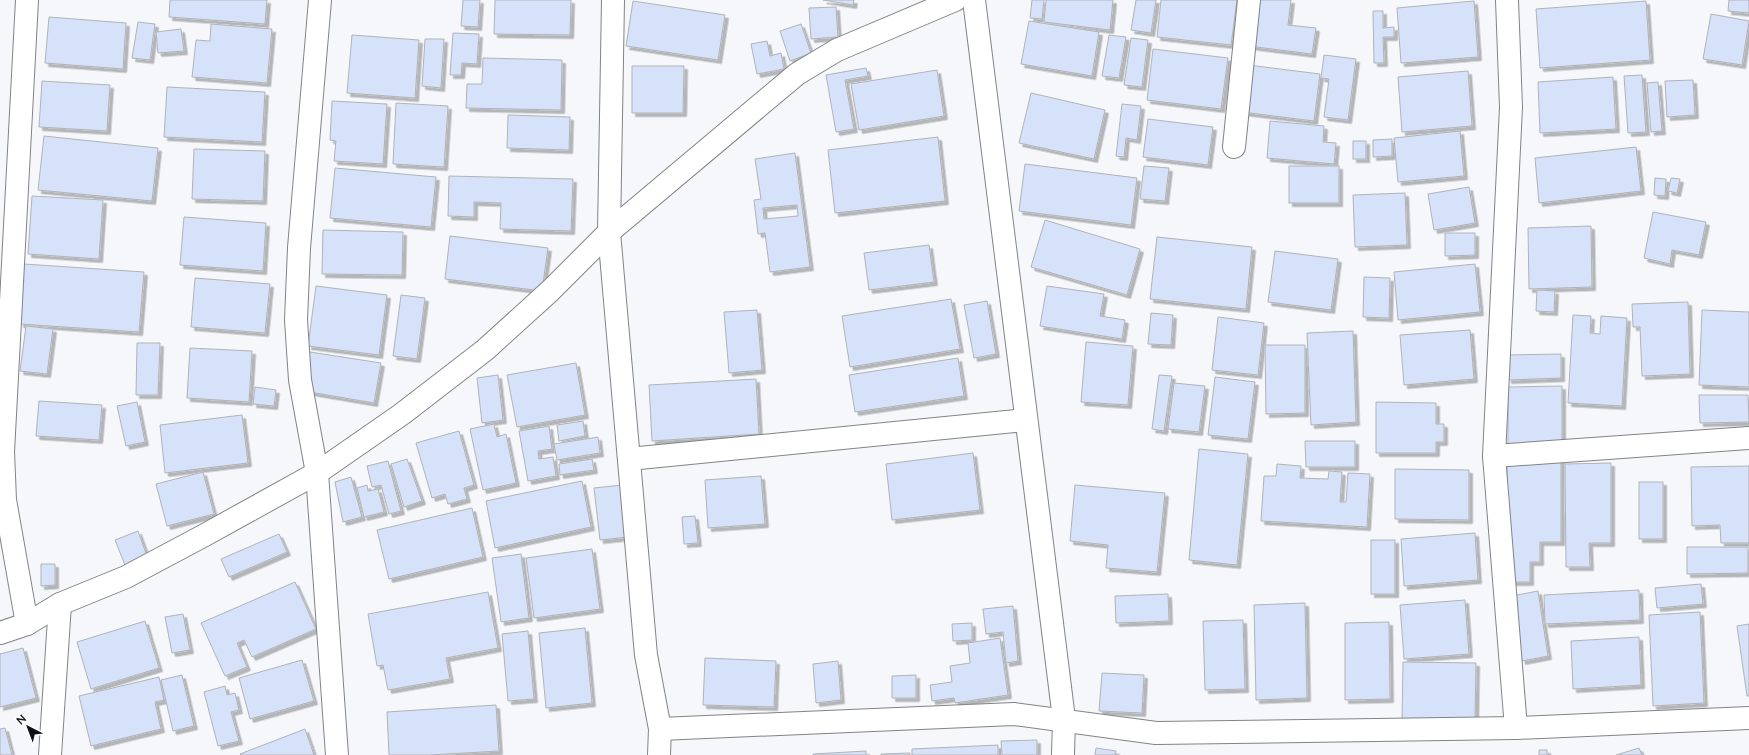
<svg xmlns="http://www.w3.org/2000/svg" width="1749" height="755" font-family="Lato,sans-serif">
<defs>
<filter id="shadow"><feDropShadow dx="3.5" dy="3.5" stdDeviation="0" flood-color="#0004"/></filter>
</defs>
<rect width="100%" height="100%" fill="#f5f7fb"/>
<!-- building -->
<g fill="#d5e2fa" stroke="#b1b3b6" fill-rule="evenodd" filter="url(#shadow)">
<path d="M170 0H267L265 24 169 17Z"/>
<path d="M463 0H480L478 27 461 26Z"/>
<path d="M495 0H571L570 35 494 34Z"/>
<path d="M823 0H854L853 5Z"/>
<path d="M1032 0H1044L1042 19 1030 18Z"/>
<path d="M1046 0H1113L1110 30 1044 22Z"/>
<path d="M1136 0H1156L1151 33 1131 30Z"/>
<path d="M1161 0H1237L1231 45 1157 37Z"/>
<path d="M1254 0H1291L1288 25 1316 28 1312 54 1248 46Z"/>
<path d="M1729 0H1749V13L1728 11Z"/>
<path d="M633 1 725 15 718 60 626 46Z"/>
<path d="M1474 1 1478 57 1401 63 1397 8Z"/>
<path d="M1646 1 1650 60 1540 68 1536 9Z"/>
<path d="M836 7 838 37 811 39 809 8Z"/>
<path d="M1373 11H1383V28L1394 27V37H1383L1384 63H1374Z"/>
<path d="M1711 14 1749 21 1742 65 1703 59Z"/>
<path d="M49 17 126 23 123 69 45 63Z"/>
<path d="M1029 21 1099 32 1092 76 1021 64Z"/>
<path d="M138 22 155 24 150 60 132 58Z"/>
<path d="M211 24 272 29 267 83 192 77 196 40 210 41Z"/>
<path d="M801 24 811 53 790 61 780 31Z"/>
<path d="M181 29 184 51 158 53 156 32Z"/>
<path d="M453 33 479 34 477 64 462 63 461 75H450Z"/>
<path d="M352 35 419 40 415 98 347 93Z"/>
<path d="M1109 35 1126 37 1119 78 1102 76Z"/>
<path d="M1131 38 1148 40 1142 87 1124 85Z"/>
<path d="M425 39H444L441 88 422 86Z"/>
<path d="M767 41 770 56 781 53 784 69 757 74 751 44Z"/>
<path d="M1153 49 1228 58 1221 109 1147 100Z"/>
<path d="M1324 55 1356 59 1348 120 1324 117 1329 79 1321 78Z"/>
<path d="M483 58 562 60 561 110 466 108 467 84H482Z"/>
<path d="M1248 65 1320 74 1314 121 1242 112Z"/>
<path d="M632 66H684L683 113H632Z"/>
<path d="M866 68 868 76 845 80 854 129 836 132 826 75Z"/>
<path d="M937 70 944 116 859 130 851 84Z"/>
<path d="M1468 71 1472 126 1402 132 1398 77Z"/>
<path d="M1642 75 1646 132 1628 133 1624 76Z"/>
<path d="M1613 77 1616 129 1540 133 1538 82Z"/>
<path d="M1693 80 1695 115 1667 117 1665 81Z"/>
<path d="M42 81 110 85 107 131 39 127Z"/>
<path d="M1658 82 1662 131 1651 132 1647 83Z"/>
<path d="M167 87 265 92 262 142 164 137Z"/>
<path d="M1031 93 1105 110 1094 159 1019 143Z"/>
<path d="M332 101 387 104 383 164 334 161 336 141 330 140Z"/>
<path d="M396 103 448 106 444 167 393 164Z"/>
<path d="M1122 104 1141 106 1137 140 1126 138 1124 157 1116 156Z"/>
<path d="M508 115 570 117 569 150 507 148Z"/>
<path d="M1148 119 1213 127 1208 165 1143 157Z"/>
<path d="M1270 121 1324 126 1323 142 1336 143 1334 164 1267 158Z"/>
<path d="M1460 131 1464 176 1398 182 1394 138Z"/>
<path d="M44 136 158 148 152 201 38 190Z"/>
<path d="M938 137 945 201 835 213 828 150Z"/>
<path d="M1392 139V156L1373 157V140Z"/>
<rect x="1353" y="141" width="13" height="18"/>
<path d="M1636 147 1641 191 1539 203 1535 158Z"/>
<path d="M194 149 265 151 263 201 192 199Z"/>
<path d="M795 153 810 267 770 272 765 233 758 234 754 200 761 199 755 159ZM797 205 798 216 764 219 763 208Z"/>
<path d="M1025 164 1137 178 1131 225 1019 211Z"/>
<path d="M1144 166 1169 168 1165 201 1140 199Z"/>
<rect x="1289" y="166" width="50" height="37"/>
<path d="M335 168 436 177 431 227 330 218Z"/>
<path d="M449 176 573 179 571 231 500 229 501 203 474 202V217L448 216Z"/>
<path d="M1655 178 1666 179 1665 196 1654 195Z"/>
<path d="M1671 178 1680 179 1677 193 1668 191Z"/>
<path d="M1469 187 1475 223 1434 230 1428 194Z"/>
<path d="M1405 193 1407 245 1355 247 1353 195Z"/>
<path d="M32 196 103 200 99 259 28 254Z"/>
<path d="M1653 212 1706 222 1699 255 1672 250 1670 264 1644 258Z"/>
<path d="M184 217 266 223 263 271 180 265Z"/>
<path d="M1045 220 1140 249 1127 295 1031 267Z"/>
<path d="M1591 226 1592 287 1529 289 1528 228Z"/>
<path d="M323 230 403 232 402 275 322 274Z"/>
<path d="M1445 233H1475V255L1445 256Z"/>
<path d="M450 236 548 248 542 291 445 279Z"/>
<path d="M1157 237 1252 247 1246 309 1150 299Z"/>
<path d="M929 245 934 282 869 290 864 253Z"/>
<path d="M1275 251 1338 259 1331 310 1268 302Z"/>
<path d="M24 264 144 272 139 332 20 324Z"/>
<path d="M1475 264 1480 312 1398 320 1394 272Z"/>
<path d="M1364 277 1390 278 1389 318 1363 317Z"/>
<path d="M195 278 270 284 265 333 191 327Z"/>
<path d="M316 286 387 295 379 355 308 346Z"/>
<path d="M1047 286 1104 294 1100 316 1125 320 1122 339 1040 326Z"/>
<path d="M1537 290 1555 291 1554 312 1536 311Z"/>
<path d="M401 295 425 298 417 359 393 356Z"/>
<path d="M951 299 960 349 850 367 842 316Z"/>
<path d="M987 301 996 354 974 358 964 305Z"/>
<path d="M1688 302 1690 374 1642 376 1640 327H1633L1632 304Z"/>
<path d="M757 310 762 370 729 373 724 312Z"/>
<path d="M1702 310 1749 312V387L1699 385Z"/>
<path d="M1151 313 1173 315 1171 345 1148 344Z"/>
<path d="M1573 315 1591 316 1590 333 1600 334 1601 316 1627 318 1622 406 1568 403Z"/>
<path d="M1218 317 1264 323 1258 375 1212 370Z"/>
<path d="M26 326 53 329 47 374 20 371Z"/>
<path d="M1470 330 1474 379 1404 385 1400 335Z"/>
<path d="M1353 331 1356 422 1311 425 1307 333Z"/>
<path d="M1086 342 1133 346 1128 405 1081 402Z"/>
<path d="M137 343H160L158 395H136Z"/>
<path d="M1265 345H1305V413L1266 414Z"/>
<path d="M190 348 252 351 249 402 187 398Z"/>
<path d="M310 352 381 363 374 403 304 391Z"/>
<path d="M1561 354V378L1508 380 1507 355Z"/>
<path d="M958 358 964 396 855 412 849 375Z"/>
<path d="M576 363 585 415 517 427 507 375Z"/>
<path d="M498 375 503 420 482 423 477 378Z"/>
<path d="M1159 375 1172 376 1164 431 1152 429Z"/>
<path d="M1215 377 1255 382 1248 439 1208 435Z"/>
<path d="M756 379 759 434 652 441 649 385Z"/>
<path d="M1174 383 1205 386 1199 432 1168 429Z"/>
<path d="M1562 386V444L1508 445V387Z"/>
<path d="M255 387 276 390 274 406 253 404Z"/>
<path d="M1699 395H1748L1749 422 1700 423Z"/>
<path d="M39 401 102 405 99 440 36 436Z"/>
<path d="M137 402 145 442 126 446 117 406Z"/>
<path d="M1376 402 1436 403V424H1444V442H1436V453H1376Z"/>
<path d="M242 415 248 463 165 473 160 425Z"/>
<path d="M583 421 585 436 559 441 557 425Z"/>
<path d="M494 424 497 437 506 434 516 483 483 490 470 429Z"/>
<path d="M549 426 552 449 538 451 539 459 553 457 556 476 528 481 519 431Z"/>
<path d="M459 431 474 485 464 488 467 499 448 504 445 494 432 498 416 443Z"/>
<path d="M598 437 600 453 557 460 554 444Z"/>
<path d="M1305 441H1355V467H1306Z"/>
<path d="M1199 449 1248 454 1237 565 1189 560Z"/>
<path d="M973 453 980 510 892 520 886 464Z"/>
<path d="M1561 457V542H1540V562H1530V582H1508L1507 458Z"/>
<path d="M407 459 422 501 404 507 391 464Z"/>
<path d="M592 459 594 470 560 475 559 464Z"/>
<path d="M388 461 401 511 389 514 381 485 372 487 367 466Z"/>
<path d="M1611 463V543H1589L1590 567H1566L1565 464Z"/>
<path d="M1277 464 1301 466 1300 478 1328 479 1329 471 1342 472 1340 502H1346L1348 473 1370 474 1367 527 1261 521 1264 476H1276Z"/>
<path d="M1749 466V543H1721L1720 525 1692 526 1691 467Z"/>
<path d="M1395 469 1469 470V520L1395 519Z"/>
<path d="M203 472 214 514 167 526 156 484Z"/>
<path d="M761 476 765 524 708 528 705 480Z"/>
<path d="M351 477 362 517 343 522 335 482Z"/>
<path d="M582 481 591 527 495 548 486 501Z"/>
<rect x="1639" y="482" width="24" height="57"/>
<path d="M367 485 368 491 378 489 384 512 364 517 357 488Z"/>
<path d="M622 485 628 537 600 540 594 488Z"/>
<path d="M1075 485 1165 493 1157 572 1106 568 1108 545 1070 541Z"/>
<path d="M472 508 483 557 389 579 377 530Z"/>
<path d="M695 516 698 543 684 544 682 517Z"/>
<path d="M138 531 147 556 125 565 115 540Z"/>
<path d="M1475 533 1478 580 1404 586 1401 539Z"/>
<path d="M279 534 287 552 229 577 221 559Z"/>
<rect x="1371" y="540" width="24" height="54"/>
<path d="M1687 547H1748V573L1687 574Z"/>
<path d="M592 549 600 609 534 618 526 558Z"/>
<path d="M521 554 529 618 501 622 492 558Z"/>
<path d="M41 564H55V585L41 586Z"/>
<path d="M295 582 316 629 252 657 244 640 237 643 247 667 225 676 201 623Z"/>
<path d="M1701 584 1703 604 1657 608 1655 588Z"/>
<path d="M1639 590 1640 620 1545 624 1544 595Z"/>
<path d="M1538 591 1548 656 1522 661 1512 596Z"/>
<path d="M488 592 498 648 446 658 450 679 388 690 383 665 377 666 368 614Z"/>
<path d="M1168 594 1169 621 1116 623 1115 596Z"/>
<path d="M1465 600 1469 654 1404 659 1400 605Z"/>
<path d="M1305 603 1307 698 1256 700 1254 605Z"/>
<path d="M1013 606 1018 661 1006 663 1003 632 986 634 983 609Z"/>
<path d="M1700 612 1704 703 1653 706 1649 615Z"/>
<path d="M183 614 190 650 172 653 165 617Z"/>
<path d="M1243 620 1245 689 1205 690 1203 621Z"/>
<path d="M145 621 159 668 91 689 77 642Z"/>
<path d="M1389 622 1390 699 1345 700V623Z"/>
<path d="M972 623V640L953 641 952 624Z"/>
<path d="M1749 624V696H1747L1737 626Z"/>
<path d="M585 628 592 703 546 708 539 633Z"/>
<path d="M528 631 534 699 508 701 502 634Z"/>
<path d="M1639 637 1641 685 1573 689 1571 641Z"/>
<path d="M1000 638 1008 695 955 703 954 698 932 701 930 685 952 682 950 666 970 663 968 643Z"/>
<path d="M23 648 36 698 0 707V654Z"/>
<path d="M705 658 776 661 774 707 703 705Z"/>
<path d="M302 660 314 701 250 719 239 678Z"/>
<path d="M838 661 841 700 816 703 813 664Z"/>
<path d="M1403 662 1476 663 1475 721 1402 720Z"/>
<path d="M1102 673 1144 675 1142 713 1099 711Z"/>
<path d="M182 675 194 726 173 731 161 680Z"/>
<path d="M916 675V698H892V676Z"/>
<path d="M159 677 164 700 155 702 161 729 91 746 79 696Z"/>
<path d="M225 686 227 695 235 693 239 710 231 712 239 741 218 746 204 692Z"/>
<path d="M496 705 499 751 430 755H389L387 712Z"/>
<path d="M5 728 12 755H0V729Z"/>
<path d="M305 729 314 755H241L240 754Z"/>
<path d="M1037 740V755H1002L1001 741Z"/>
<path d="M998 745V755H912V749Z"/>
<path d="M1096 748 1116 751 1115 755H1095Z"/>
<path d="M1639 748 1642 755H1616Z"/>
<rect x="1539" y="750" width="8" height="5"/>
<path d="M866 751V755H813V754Z"/>
<path d="M910 753V755H881V754Z"/>
</g>
<g fill="none" stroke-linecap="round" stroke-linejoin="round">
<!-- minor casing -->
<g stroke="#818386" stroke-width="24">
<g id="minor">
<path d="M320 0 299 248 296 320 300 380 317 473 337 755"/>
<path d="M613 0 609 232 646 655 660 729 659 755"/>
<path d="M974 0 1064 719 1063 755"/>
<path d="M1507 0 1511 107 1494 456 1516 728"/>
<path d="M1234 147 1249 0"/>
<path d="M1494 456 1749 438"/>
<path d="M629 459 1026 420"/>
<path d="M27 624 5 500 3 452 27 0"/>
<path d="M0 633 27 624 60 604 126 577 203 536 317 473 402 414 485 350 550 291 609 232 797 74 837 50 955 0"/>
<path d="M660 729 1014 714 1156 733 1516 728 1749 718"/>
<path d="M50 755 60 604"/>
</g>
</g>
<!-- minor -->
<use href="#minor" stroke="#fff" stroke-width="22"/>
</g>
<!-- north arrow -->
<g transform="translate(28 727) rotate(318)" stroke="#ffffff" stroke-width="3" paint-order="stroke">
<path d="M0-3L7 15L0 10L-7 15Z" fill="#0f1011"/>
<text y="-6" font-size="11" font-weight="bold" text-anchor="middle" fill="#0f1011">N</text>
</g>
</svg>
